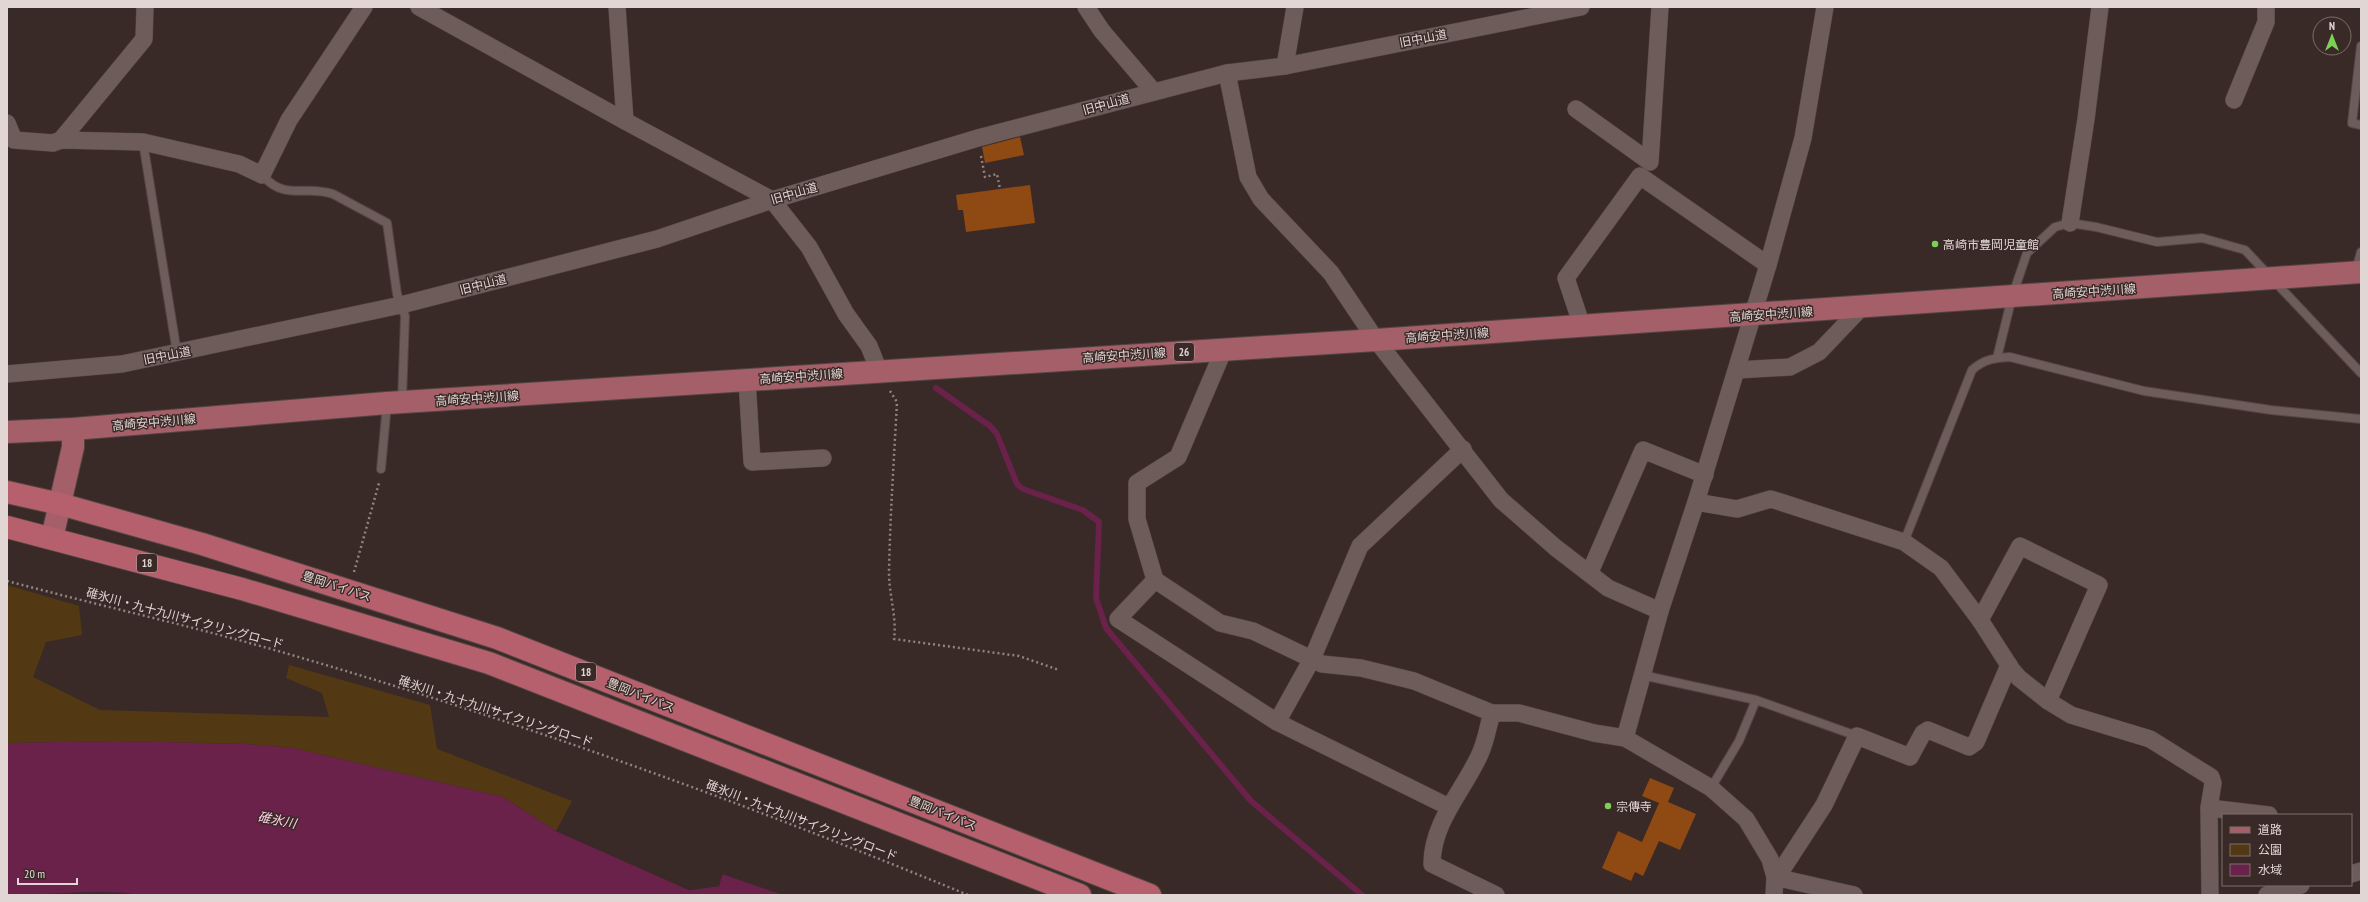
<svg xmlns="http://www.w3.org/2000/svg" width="2368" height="902" font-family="'PT Sans Narrow','Noto Sans JP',sans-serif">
<rect width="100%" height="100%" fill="#392a27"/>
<!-- green -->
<path fill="#533913" d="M7 585 79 606 82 635 46 642 33 677 100 710 329 717 322 693 286 678 289 665 430 705 437 749 572 801 556 831 503 797 293 748 247 744 117 741 7 743Z"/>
<!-- water -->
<path fill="#6a214a" d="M117 741 247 744 293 748 503 797 556 831 689 890 719 886 722 874 783 895H143C98 888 52 895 7 895V743Z"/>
<!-- pier -->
<path fill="#392a27" d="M557 829 690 888 718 884 721 873 723 872 719 886 689 890 556 831Z"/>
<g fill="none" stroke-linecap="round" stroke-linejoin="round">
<!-- stream -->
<path stroke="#6a214a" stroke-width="6" d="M936 388 990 426 997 434 1017 484 1023 489 1083 510 1099 522 1096 598 1106 628 1251 801 1362 895"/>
</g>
<!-- building -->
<g fill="#8f4912">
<path d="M1020 137 1024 155 985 163 982 147Z"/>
<path d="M1030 185 1035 223 966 232 963 210H958L956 195Z"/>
<path d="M1650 778 1674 788 1668 802 1696 814 1680 850 1659 841 1643 876 1635 872 1631 881 1602 868 1618 831 1642 842 1659 803 1642 796Z"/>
</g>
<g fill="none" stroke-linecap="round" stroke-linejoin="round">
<!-- service casing -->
<g stroke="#524543" stroke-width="10">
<g id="service">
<path d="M2361 46 2352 123 2361 125"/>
<path d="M143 142 177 353"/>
<path d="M262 175C286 202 304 184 333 194L387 223 397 294 405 316 402 400"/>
<path d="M2356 270 2361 252"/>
<path d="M1997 358 2012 297 2027 253 2055 227 2070 223 2096 227 2157 242 2202 238 2245 250 2361 373"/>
<path d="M381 469 387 404"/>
<path d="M1904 542 1972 370C1984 359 1995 358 2010 357L2144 391 2271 410 2361 419"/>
<path d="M1642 675 1756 700 1857 736"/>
<path d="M1711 788 1739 741 1756 700"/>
</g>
</g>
<!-- minor casing -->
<g stroke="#524543" stroke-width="18">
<g id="minor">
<path d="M419 7 625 121 772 200 809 247 846 314 869 346 879 371"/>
<path d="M617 7 625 121"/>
<path d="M1086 7 1102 31 1154 92"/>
<path d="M1285 66 1295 7"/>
<path d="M1227 73 1248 177 1261 199 1331 273 1376 340 1501 500 1556 548 1608 588 1660 611"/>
<path d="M2234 100 2266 22V7"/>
<path d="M1576 109 1650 162 1660 7"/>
<path d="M7 123 14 140 53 143 61 140 143 142 239 164 262 175 289 120 364 7"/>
<path d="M61 140 144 39 145 7"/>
<path d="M2070 223 2086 119 2100 7"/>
<path d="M1582 326 1566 278 1640 176 1768 265"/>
<path d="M1224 349 1178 457 1137 483V519L1155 580 1220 623 1253 631 1322 664 1361 668 1414 681 1492 713H1519L1594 733 1625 738 1711 788 1746 819 1770 859 1775 877 1774 895"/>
<path d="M1737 370 1790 367 1819 352 1861 308"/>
<path d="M7 374 122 364 401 305 657 239 772 200 978 138 1227 73 1285 66 1581 7"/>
<path d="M747 380 752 462 823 458"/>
<path d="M1696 502 1737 509 1771 499 1904 542 1941 568 1980 620 2012 670 2019 678 2048 701 2071 715 2150 739 2211 777 2213 783 2209 808 2210 895"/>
<path d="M1590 572 1643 450 1705 475"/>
<path d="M1155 580 1118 619 1277 722 1449 807"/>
<path d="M1980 620 2020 546 2099 585 2048 701"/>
<path d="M1492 713C1488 726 1486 741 1480 754 1464 790 1432 822 1432 864L1496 895"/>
<path d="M1277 722 1312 659 1360 546 1463 449"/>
<path d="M1625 738 1660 611 1696 502 1768 265 1803 138 1825 7"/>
<path d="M2209 808 2269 815"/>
<path d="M2351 874 2361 871"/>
<path d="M1775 877 1781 871 1824 805 1857 736 1910 757 1923 733 1928 730 1969 747 1976 742 2009 665"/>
<path d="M1775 877 1854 895"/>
<path d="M2267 895 2301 885"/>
</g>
</g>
<!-- primary casing -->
<g stroke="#524543" stroke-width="24">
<g id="primary">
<path d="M7 432 73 429 387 403 1376 340 2361 272"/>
<path d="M52 538 73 447V429"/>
</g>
</g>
<!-- trunk casing -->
<g stroke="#524543" stroke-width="24">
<g id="trunk">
<path d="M7 492 60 504 202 544 497 638 1150 895"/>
<path d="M7 527 242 589 489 663 1080 895"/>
</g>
</g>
<!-- path -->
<g stroke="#908381" stroke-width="2.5" stroke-dasharray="2 3" stroke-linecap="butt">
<path d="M981 156 985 177 997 174 1000 189"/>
<path d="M890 391 897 402C894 459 890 516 889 573 889 595 897 617 894 639L1019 656 1059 670"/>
<path d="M354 572 379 483"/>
<path d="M7 581C105 607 205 629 302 658 528 724 750 805 968 895"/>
</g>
<!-- service -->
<use href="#service" stroke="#6d5c59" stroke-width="8"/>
<!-- minor -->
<use href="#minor" stroke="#6d5c59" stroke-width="17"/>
<!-- primary -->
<use href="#primary" stroke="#a45f69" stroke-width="22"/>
<!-- trunk -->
<use href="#trunk" stroke="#b6606e" stroke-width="22"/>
</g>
<!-- markers -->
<g fill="#7bd156" stroke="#392a27" stroke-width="1.5">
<circle cx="1935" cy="244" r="4"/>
<circle cx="1608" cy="806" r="4"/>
</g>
<g text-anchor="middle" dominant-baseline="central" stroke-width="3" stroke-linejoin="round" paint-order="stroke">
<!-- shield labels -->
<g fill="#392a27" stroke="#afa2a0" stroke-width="1">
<rect x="1174" y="343" width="20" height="18" rx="3"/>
<rect x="137" y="554" width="20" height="18" rx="3"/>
<rect x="576" y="663" width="20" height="18" rx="3"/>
</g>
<g font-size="11" font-weight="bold" fill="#e1d6d4">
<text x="1184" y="352">26</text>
<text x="147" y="563">18</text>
<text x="586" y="672">18</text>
</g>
<!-- street labels -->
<g font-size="12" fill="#e1d6d4" stroke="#392a27">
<text transform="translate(1423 38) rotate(-11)">旧中山道</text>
<text transform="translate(1106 104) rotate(-15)">旧中山道</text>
<text transform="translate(794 193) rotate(-16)">旧中山道</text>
<text transform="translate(483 284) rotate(-14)">旧中山道</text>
<text transform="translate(2094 291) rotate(-4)">高崎安中渋川線</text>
<text transform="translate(1771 314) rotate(-4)">高崎安中渋川線</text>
<text transform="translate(1447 335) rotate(-4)">高崎安中渋川線</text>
<text transform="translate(167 355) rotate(-11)">旧中山道</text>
<text transform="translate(1124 355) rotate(-4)">高崎安中渋川線</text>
<text transform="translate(801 376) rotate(-4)">高崎安中渋川線</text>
<text transform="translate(477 398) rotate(-4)">高崎安中渋川線</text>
<text transform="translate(154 422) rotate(-5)">高崎安中渋川線</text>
<text transform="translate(337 586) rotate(18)">豊岡バイパス</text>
<text transform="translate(185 618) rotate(15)">碓氷川・九十九川サイクリングロード</text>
<text transform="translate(641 695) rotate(22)">豊岡バイパス</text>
<text transform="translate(496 711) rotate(18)">碓氷川・九十九川サイクリングロード</text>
<text transform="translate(943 813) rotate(22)">豊岡バイパス</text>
<text transform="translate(802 820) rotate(21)">碓氷川・九十九川サイクリングロード</text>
</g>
<!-- poi labels -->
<g font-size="12" fill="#e1d6d4" stroke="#392a27" text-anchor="start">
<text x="1943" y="244">高崎市豊岡児童館</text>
<text x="1616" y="806">宗傳寺</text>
</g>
<!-- water labels -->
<g font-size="13" font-style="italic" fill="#fbcee2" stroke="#392a27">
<text transform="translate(277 820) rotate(11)">碓氷川</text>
</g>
</g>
<!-- border -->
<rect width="2368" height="902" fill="none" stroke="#e1d6d4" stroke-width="16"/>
<!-- legend -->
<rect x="2222" y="814" width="130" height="72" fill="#392a27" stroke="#7c6f6c"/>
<rect x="2230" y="827" width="20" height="6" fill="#a45f69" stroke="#7c6f6c"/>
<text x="2258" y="834" font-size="12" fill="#e1d6d4">道路</text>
<rect x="2230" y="844" width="20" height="12" fill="#533913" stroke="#7c6f6c"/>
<text x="2258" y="854" font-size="12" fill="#e1d6d4">公園</text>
<rect x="2230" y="864" width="20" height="12" fill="#6a214a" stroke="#7c6f6c"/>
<text x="2258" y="874" font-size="12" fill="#e1d6d4">水域</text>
<!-- north arrow -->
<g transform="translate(2332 36)"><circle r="19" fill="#392a27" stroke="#7c6f6c"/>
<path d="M0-3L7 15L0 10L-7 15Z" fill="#7bd156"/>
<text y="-6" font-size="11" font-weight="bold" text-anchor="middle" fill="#e1d6d4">N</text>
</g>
<!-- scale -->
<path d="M18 878v6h59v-6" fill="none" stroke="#e1d6d4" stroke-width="2"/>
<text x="24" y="878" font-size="12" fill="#e1d6d4" stroke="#392a27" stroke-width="3" paint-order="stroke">20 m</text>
</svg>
